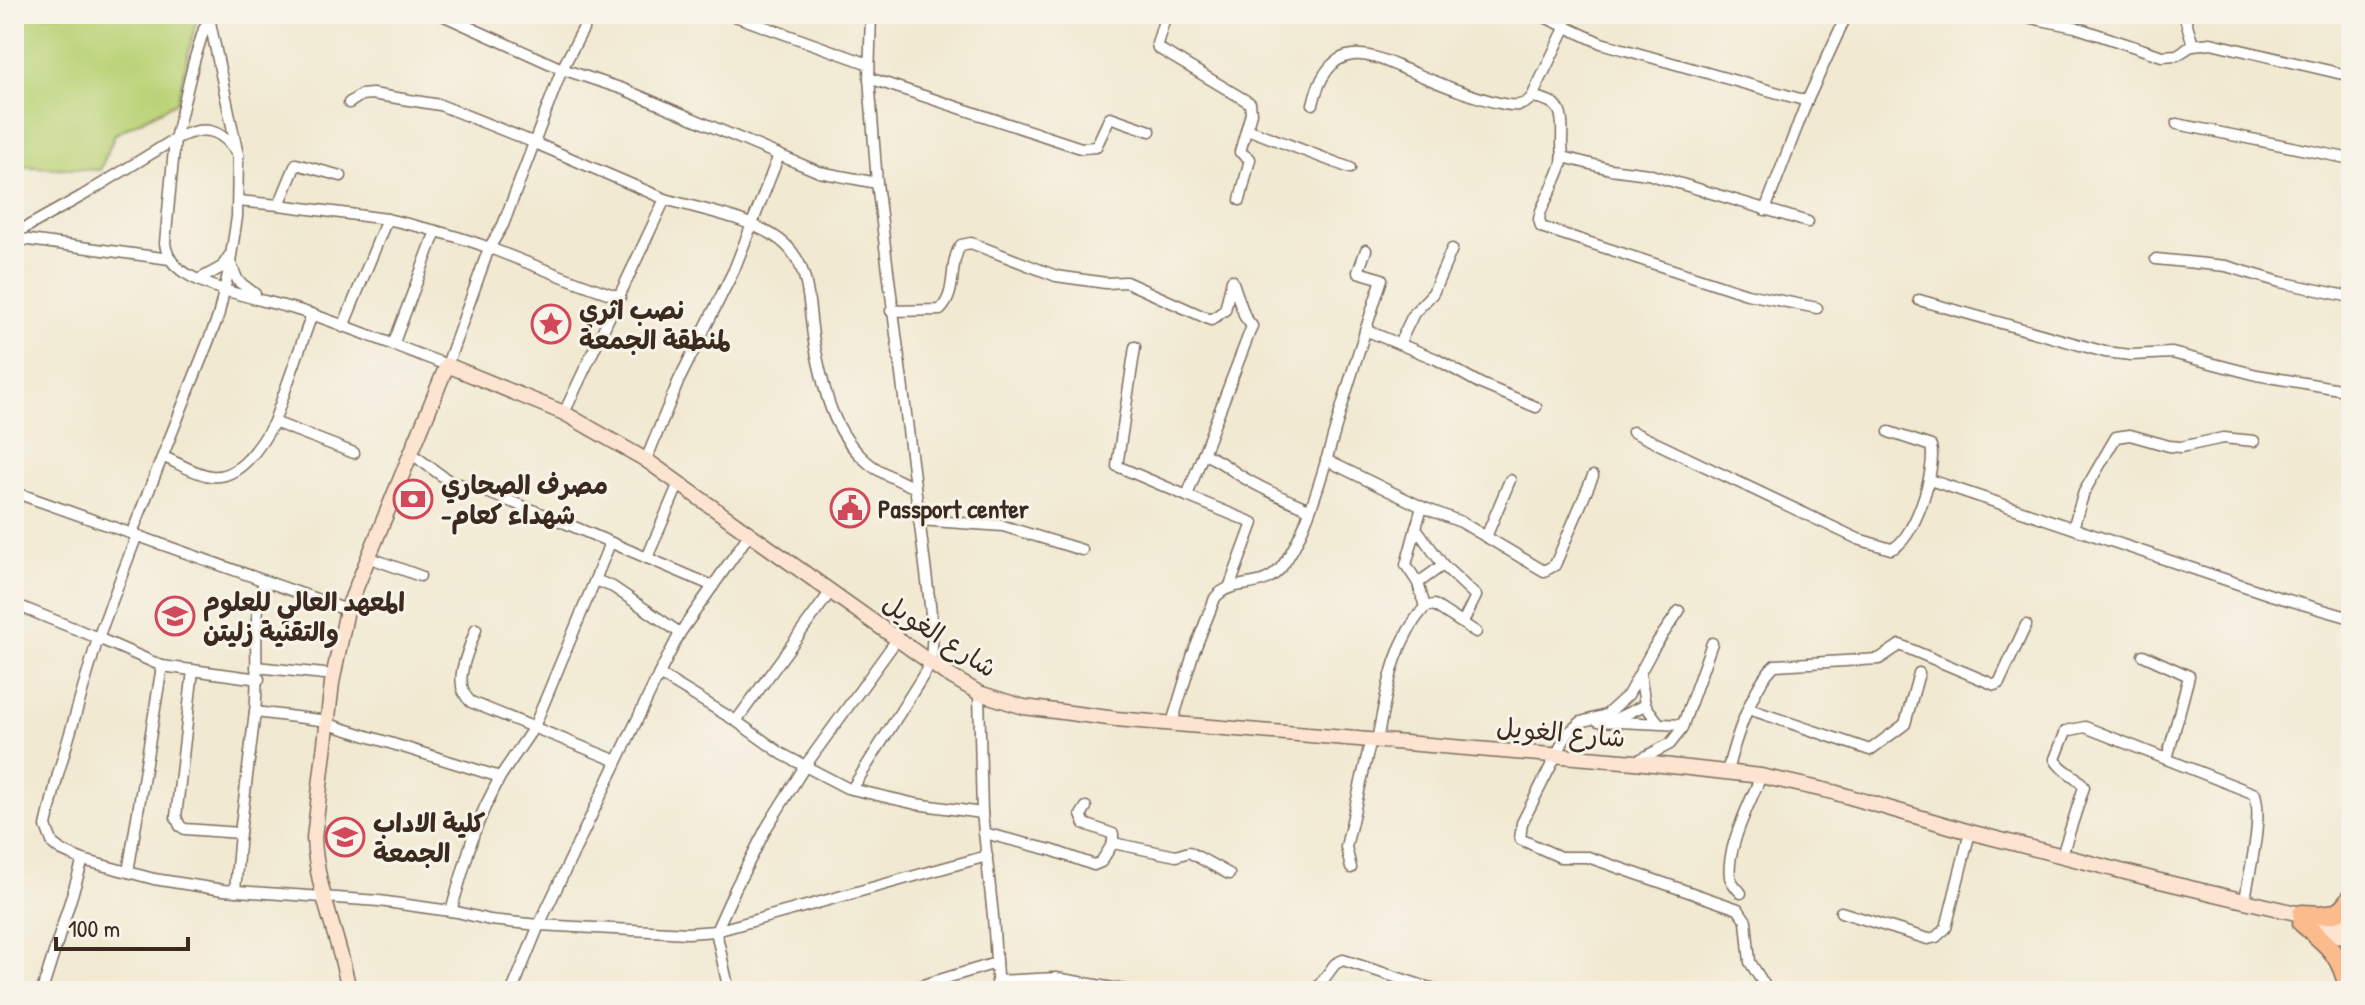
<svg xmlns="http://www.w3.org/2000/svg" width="2365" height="1005" font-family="'Patrick Hand','Playpen Sans Arabic',sans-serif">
<rect width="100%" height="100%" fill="#f7f3e8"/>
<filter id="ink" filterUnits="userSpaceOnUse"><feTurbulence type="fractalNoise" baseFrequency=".0125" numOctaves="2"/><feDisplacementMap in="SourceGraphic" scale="16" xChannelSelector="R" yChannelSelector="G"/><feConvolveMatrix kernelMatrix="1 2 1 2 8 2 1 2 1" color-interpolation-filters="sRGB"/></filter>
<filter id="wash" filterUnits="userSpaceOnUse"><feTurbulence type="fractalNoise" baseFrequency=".006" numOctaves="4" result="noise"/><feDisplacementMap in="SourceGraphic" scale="32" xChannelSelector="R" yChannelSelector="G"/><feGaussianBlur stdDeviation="1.8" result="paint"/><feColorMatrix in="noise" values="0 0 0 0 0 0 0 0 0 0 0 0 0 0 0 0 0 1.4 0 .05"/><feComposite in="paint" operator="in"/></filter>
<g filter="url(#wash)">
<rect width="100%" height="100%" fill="#f1e9d1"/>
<!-- green -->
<path fill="#bbd378" stroke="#7b7e4b" stroke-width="2" d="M14 14H198L177 102 115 134 100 170 14 166Z"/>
</g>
<g filter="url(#ink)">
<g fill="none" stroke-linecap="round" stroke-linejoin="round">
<!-- street casing -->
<g stroke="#7b6d5d" stroke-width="13">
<g id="street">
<path d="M440 14 562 69 623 89 819 172 877 183"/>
<path d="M729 14 869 64"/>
<path d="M1166 14 1157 44 1158 48 1250 103 1251 113 1240 152 1250 159 1240 200"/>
<path d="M1538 14 1601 43 1807 101 1847 14"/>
<path d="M2012 14 2075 27 2162 56 2177 55 2193 45 2211 43 2351 76"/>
<path d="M2184 14 2193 45"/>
<path d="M210 22 238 155 237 217 230 262 238 281 255 294"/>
<path d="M1566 26 1532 97C1563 101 1563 114 1562 141 1562 149 1564 158 1561 166 1556 181 1547 197 1541 211L1539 219 1541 227 1747 294 1817 308"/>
<path d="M869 78 1081 148 1096 147 1110 117 1150 131"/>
<path d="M349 103 361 95 372 94 440 105 535 143 665 199 564 413"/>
<path d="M1313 104C1318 83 1329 57 1353 55 1374 53 1393 65 1412 72 1441 84 1469 96 1499 103 1512 106 1523 108 1532 97"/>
<path d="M2177 124 2351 159"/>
<path d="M1247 129 1350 168"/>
<path d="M238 155C221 127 203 125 175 139L165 243C167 257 173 265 185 273 217 293 272 301 308 313 355 329 401 348 447 365L489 248 503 225 562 69 591 14"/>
<path d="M1563 157 1610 169 1648 174 1808 222"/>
<path d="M341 176 296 164 279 205 387 219 343 327"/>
<path d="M665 199C702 210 748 217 780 240 814 265 807 311 815 347 824 390 832 431 866 461 879 473 899 480 915 488"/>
<path d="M238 201 279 205"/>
<path d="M1765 210 1807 101"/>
<path d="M387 219C421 227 455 235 487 247 532 264 575 283 620 297"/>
<path d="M14 234 82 196 175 139 194 61 204 29 214 14"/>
<path d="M14 238 170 259"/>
<path d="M2156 259 2226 266 2280 282 2351 297"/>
<path d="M200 279 222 267 229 256"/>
<path d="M1919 300 2105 352 2131 355 2172 353 2257 375 2351 391"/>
<path d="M891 311 940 310C958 293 948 263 961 245L971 243 1056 276 1106 283 1126 282 1211 320 1225 310 1232 280 1245 317 1252 326 1187 496 1253 523 1229 588"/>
<path d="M312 314 274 422 354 453"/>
<path d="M1365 330 1436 359 1481 384 1536 407"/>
<path d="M1399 344 1414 313 1433 293 1452 249"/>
<path d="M393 345 436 231"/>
<path d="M1135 347 1117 466 1187 496"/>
<path d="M1633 432 1858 539 1891 549C1914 542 1937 469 1931 446L1889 432"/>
<path d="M412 454 449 481 489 493 565 523 713 586"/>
<path d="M1203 454C1223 461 1228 469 1246 479 1266 491 1288 500 1309 509"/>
<path d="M164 457C178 463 195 474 211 476 240 480 262 444 274 422"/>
<path d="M646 460 679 380 734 270 779 155"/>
<path d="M1326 460 1422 507 1461 522 1544 571 1555 565 1593 476"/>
<path d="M1930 480 2271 595 2351 618"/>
<path d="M14 492 347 610"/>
<path d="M1422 507 1416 528 1443 565 1476 596 1463 622"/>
<path d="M919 520 1003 526 1082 550"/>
<path d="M1416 528 1406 565 1418 583 1443 565"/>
<path d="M2073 528 2084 492 2116 437 2130 435 2169 446 2181 447 2223 438 2254 441"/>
<path d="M132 533 218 317 230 265"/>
<path d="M1486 537 1510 480"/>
<path d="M610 543 595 580 613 587 680 633"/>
<path d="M368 557 420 576"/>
<path d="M647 558 679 483"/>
<path d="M1418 583 1425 607"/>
<path d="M14 604 98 638 137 535"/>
<path d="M1679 611 1654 647 1628 695 1606 715 1581 722 1567 734 1522 823 1520 839 1560 857H1588L1738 909 1746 921 1750 962 1768 991"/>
<path d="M476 629C469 651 450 684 471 702L617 761"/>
<path d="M2143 655 2189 676 2167 759"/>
<path d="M256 667 334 675"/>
<path d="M193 670 176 817 180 826 185 829 240 833 255 712 328 721"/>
<path d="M1640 673 1645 705 1658 722"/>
<path d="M659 674 736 721 782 754 847 788 916 804 982 813"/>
<path d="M259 679 162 666 98 638 58 774 46 826 53 844 62 851 83 860 154 879 223 890 379 901 457 912 490 920 539 925 688 933 716 931 987 856"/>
<path d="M979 693 982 813 993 916 998 991"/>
<path d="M1749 709 1870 750 1905 724 1919 673"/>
<path d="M255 712C260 668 250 625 264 582"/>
<path d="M736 721 831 591"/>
<path d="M1598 721 1683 725"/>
<path d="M1611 721 1645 705"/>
<path d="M1172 723 1193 654 1215 598C1232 576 1263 594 1283 565 1308 530 1324 468 1336 427 1350 377 1366 328 1382 279L1358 272 1366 250"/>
<path d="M328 724 500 777"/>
<path d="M1377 740C1387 693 1392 644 1425 607L1434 605 1476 632"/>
<path d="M1637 761 1670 744 1681 730 1712 643"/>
<path d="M1727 772C1734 743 1753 684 1775 665L1879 659 1900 645 1995 685 1999 683 2026 625"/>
<path d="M852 789 931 663 933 629 877 183 869 78 871 14"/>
<path d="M1086 807 1081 815 1085 824 1113 834V843"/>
<path d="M984 833 1051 850 1094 865 1101 862 1113 843"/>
<path d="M1113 843 1176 856 1189 852 1229 874"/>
<path d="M2062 855 2084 787C2077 774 2061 772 2055 759L2066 731 2085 727 2255 794C2263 821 2249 872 2245 900"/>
<path d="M1351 868 1346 847 1371 739"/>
<path d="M128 872 162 666"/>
<path d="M235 891 240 833"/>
<path d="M1741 893C1737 888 1732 884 1730 877 1726 848 1750 803 1761 776"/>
<path d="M451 911 474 833 485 807 500 777 534 727 595 580"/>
<path d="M1841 912 1928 939 1936 937 1946 928 1970 832"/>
<path d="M997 981 1056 978 1130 991"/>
<path d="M42 991 83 860"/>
<path d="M512 991 539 925 659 674 680 633 750 533"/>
<path d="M729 991 716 931 736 887 767 827 805 766 898 638"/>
<path d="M903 991 996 963"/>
<path d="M1315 991 1335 964 1343 960 1439 991"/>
</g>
</g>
<!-- secondary casing -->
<g stroke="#7b6d5d" stroke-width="17">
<g id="secondary">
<path d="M2309 926 2351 939"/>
<path d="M349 991C340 939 316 890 314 838L332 683 347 610 447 365 564 413 646 460 945 673 979 693 1024 707 1116 719 1635 762 1761 776 1833 792 1970 832 2160 881 2351 926"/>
</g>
</g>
<!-- highway casing -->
<g stroke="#7b6d5d" stroke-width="21">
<g id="highway">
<path d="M2302 914C2323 915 2341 918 2351 897"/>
<path d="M2302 923C2330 946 2341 955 2349 991"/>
</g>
</g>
<!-- street -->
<use href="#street" stroke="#fff" stroke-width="10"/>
<!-- secondary -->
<use href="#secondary" stroke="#fde4d1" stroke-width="14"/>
<!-- highway -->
<use href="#highway" stroke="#fbbb8c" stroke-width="18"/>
</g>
</g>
<!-- icons -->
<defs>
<g id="sight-ring" transform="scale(2)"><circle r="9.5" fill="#f7f3e8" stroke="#d1495b" stroke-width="1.5"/><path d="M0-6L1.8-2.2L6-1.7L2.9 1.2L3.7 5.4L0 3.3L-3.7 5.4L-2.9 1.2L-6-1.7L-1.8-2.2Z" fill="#d1495b"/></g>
<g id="bank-ring" transform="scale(2)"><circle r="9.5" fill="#f7f3e8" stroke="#d1495b" stroke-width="1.5"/><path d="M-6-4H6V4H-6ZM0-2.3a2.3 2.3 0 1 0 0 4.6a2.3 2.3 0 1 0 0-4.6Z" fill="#d1495b"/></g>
<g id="civic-ring" transform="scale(2)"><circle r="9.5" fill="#f7f3e8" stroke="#d1495b" stroke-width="1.5"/><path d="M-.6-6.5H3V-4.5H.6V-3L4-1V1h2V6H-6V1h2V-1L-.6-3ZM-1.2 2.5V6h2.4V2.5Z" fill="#d1495b"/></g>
<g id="university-ring" transform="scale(2)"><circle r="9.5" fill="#f7f3e8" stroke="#d1495b" stroke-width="1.5"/><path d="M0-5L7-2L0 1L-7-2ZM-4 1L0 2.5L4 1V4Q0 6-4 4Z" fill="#d1495b"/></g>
<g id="school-ring" transform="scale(2)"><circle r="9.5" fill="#f7f3e8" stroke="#d1495b" stroke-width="1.5"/><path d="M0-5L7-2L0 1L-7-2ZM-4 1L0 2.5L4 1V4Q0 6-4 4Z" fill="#d1495b"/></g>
</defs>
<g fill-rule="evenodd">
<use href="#sight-ring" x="551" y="324"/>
<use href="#bank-ring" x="413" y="499"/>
<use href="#civic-ring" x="850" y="508"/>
<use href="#university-ring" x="175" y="616"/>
<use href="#school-ring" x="345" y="837"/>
</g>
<g text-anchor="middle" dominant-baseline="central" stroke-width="6" stroke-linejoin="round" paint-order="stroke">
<!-- poi labels -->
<g font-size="26" font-weight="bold" fill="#3b2a1e" stroke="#f7f3e8" text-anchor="start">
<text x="579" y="309">نصب اثري<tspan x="579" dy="30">لمنطقة الجمعة</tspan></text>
<text x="441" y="484">مصرف الصحاري<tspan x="441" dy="30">-شهداء كعام</tspan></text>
<text x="878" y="508">Passport center</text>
<text x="203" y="601">المعهد العالي للعلوم<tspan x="203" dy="30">والتقنية زليتن</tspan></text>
<text x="373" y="822">كلية اﻻداب<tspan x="373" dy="30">الجمعة</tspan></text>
</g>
<!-- street labels -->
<g font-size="26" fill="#3b2a1e" stroke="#f7f3e8">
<text transform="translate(940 635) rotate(33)">شارع الغويل</text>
<text transform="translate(1561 732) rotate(5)">شارع الغويل</text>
</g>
</g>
<!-- margin -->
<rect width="2365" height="1005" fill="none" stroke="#f7f3e8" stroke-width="48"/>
<!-- scale -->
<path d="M56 937v12h132v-12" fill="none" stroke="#3b2a1e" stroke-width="4"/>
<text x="68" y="937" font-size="24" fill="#3b2a1e" stroke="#f7f3e8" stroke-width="6" paint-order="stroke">100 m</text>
</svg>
